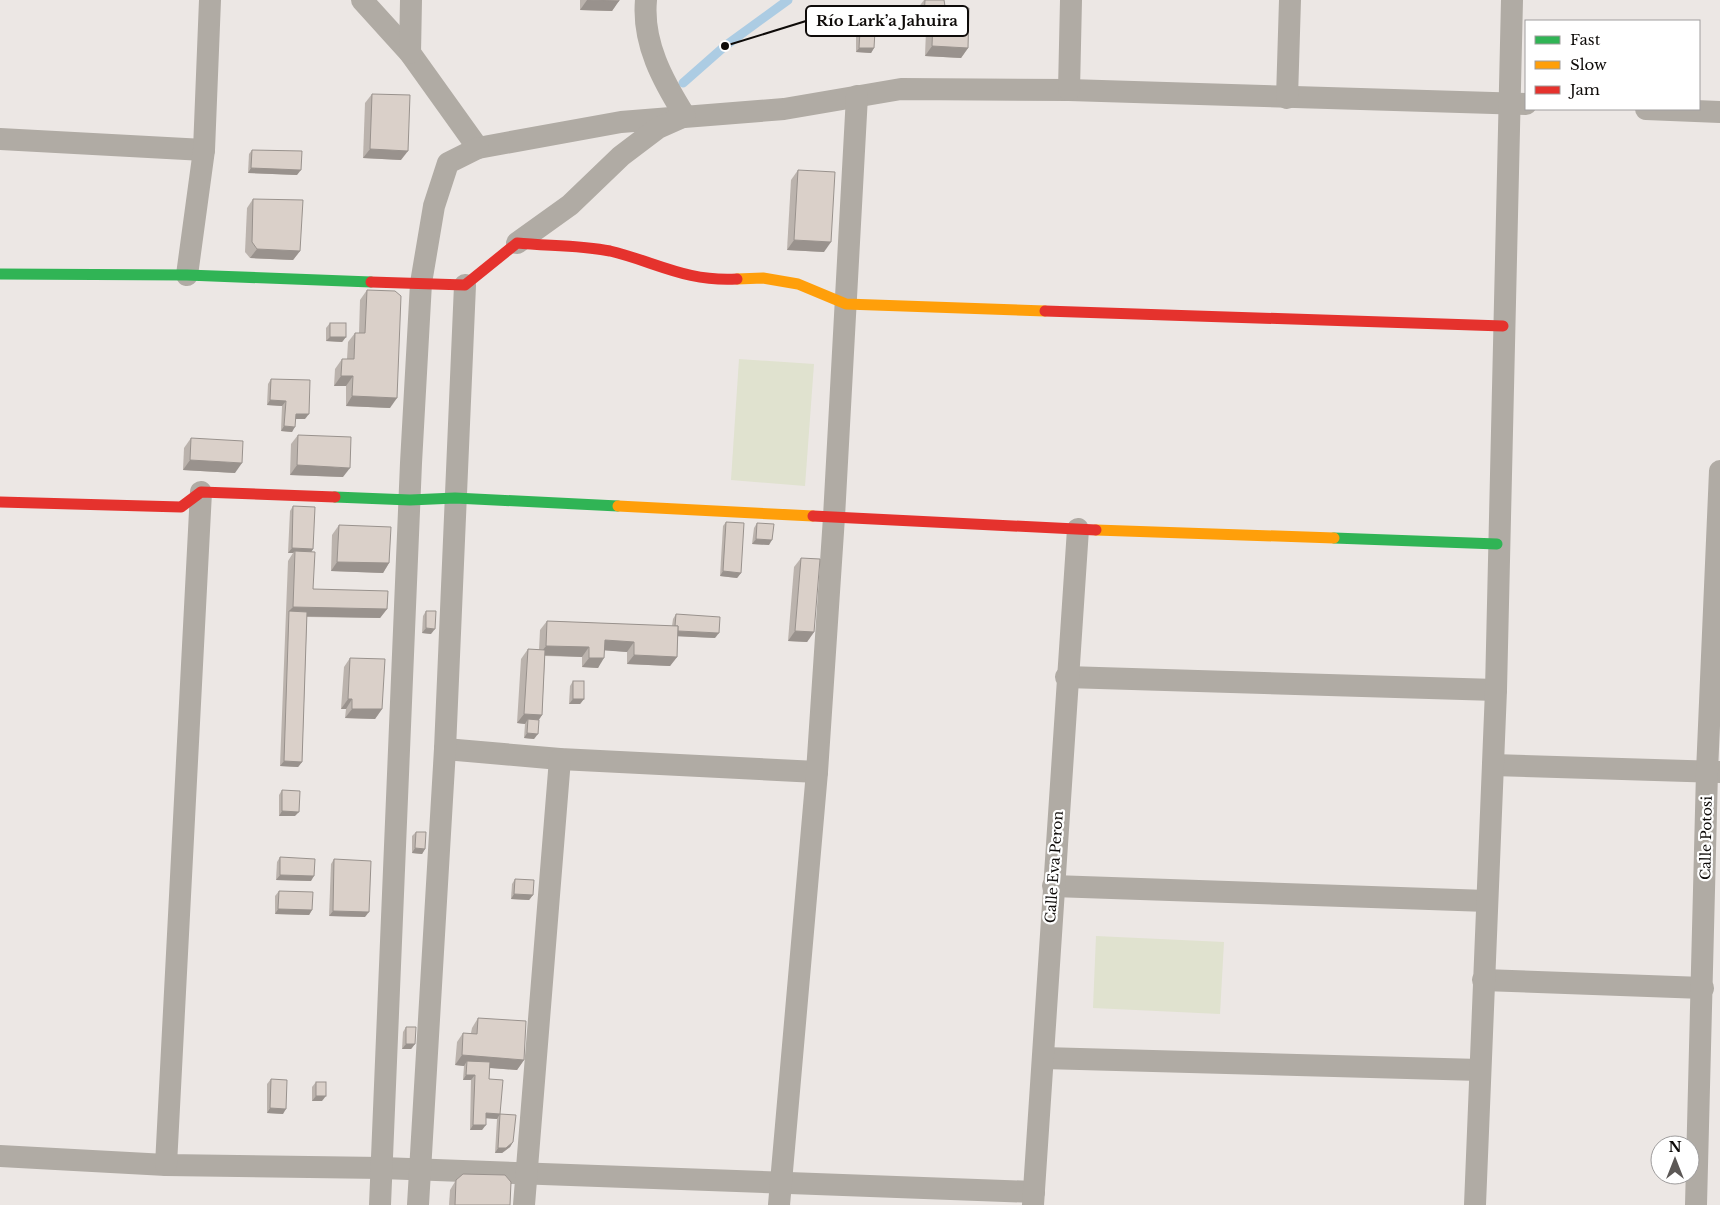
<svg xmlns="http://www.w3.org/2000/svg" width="1720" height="1205" font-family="'Libre Baskerville',serif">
<rect width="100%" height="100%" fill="#ece7e4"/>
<!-- green -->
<g fill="#e0e2cf">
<path d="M739 359 814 364 805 486 731 480Z"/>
<path d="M1096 936 1224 942 1220 1014 1093 1008Z"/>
</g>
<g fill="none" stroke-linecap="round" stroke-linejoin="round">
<!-- stream -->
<path stroke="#accce3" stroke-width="9" d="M683 83 725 46 788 0"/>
<!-- street -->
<g stroke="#b0aba4" stroke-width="22">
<path d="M362 0 410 53 478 148 621 122 784 109 901 89 1069 90 1526 104"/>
<path d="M410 53 411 0"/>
<path d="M1069 90 1071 0"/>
<path d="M1287 98 1290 0"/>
<path d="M1646 109 1720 112"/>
<path d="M0 139 204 150"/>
<path d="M517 243 570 205 621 156 658 128 685 116C663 81 642 43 646 0"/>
<path d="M187 275 204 150 210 0"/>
<path d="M1066 677 1496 690"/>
<path d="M445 749 560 759 817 772"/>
<path d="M1493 765 1720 772"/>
<path d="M1053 886 1487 901"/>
<path d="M1483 980 1703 988"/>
<path d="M1043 1058 1480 1070"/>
<path d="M0 1156 166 1165 382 1168 1034 1192"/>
<path d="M166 1165 201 492"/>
<path d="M380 1205 411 463 421 283 434 206 448 163 478 148"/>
<path d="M418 1205 445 749 465 285"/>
<path d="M524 1205 560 759"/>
<path d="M779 1205 817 772 834 517 857 96"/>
<path d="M1033 1205 1078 529"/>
<path d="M1475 1205 1496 690 1512 0"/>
<path d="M1696 1205 1707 772 1720 471"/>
</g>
<!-- fast -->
<g stroke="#30b455" stroke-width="11">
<path d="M0 274 187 275 371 282"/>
<path d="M335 497 410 500 455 498 618 506"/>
<path d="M1334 538 1497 544"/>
</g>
<!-- slow -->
<g stroke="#ff9f0a" stroke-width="11">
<path d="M737 279 763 278 798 284 846 304 1045 311"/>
<path d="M618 506 813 516"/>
<path d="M1096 530 1334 538"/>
</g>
<!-- jam -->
<g stroke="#e5322d" stroke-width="11">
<path d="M371 282 465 285 517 243C547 246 580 245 610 251 656 262 686 282 737 279"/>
<path d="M1045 311 1503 326"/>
<path d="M0 502 181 507 201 492 335 497"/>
<path d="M813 516 1096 530"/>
</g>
</g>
<!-- wall -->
<g fill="#bbb3ad">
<path d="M580 0H619L612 11 580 10Z"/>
<path d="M924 0H944L945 6 968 48 961 58 925 56 926 30 917 29 918 8Z"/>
<path d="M860 31 874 48 871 53 856 52V35Z"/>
<path d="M372 94 401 160 363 158 365 103Z"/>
<path d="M252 150 297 175 248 173 249 154Z"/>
<path d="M798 170 824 252 787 250 791 180Z"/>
<path d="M253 199 300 251 293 260 250 258 245 252 247 208Z"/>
<path d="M367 290 390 408 346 406V386H334L335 369 342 359H347L348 342 355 333H359L360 300Z"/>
<path d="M330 323 346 337 342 342 326 341V328Z"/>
<path d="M271 379 305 419H295L292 432 281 431 282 406 267 405 268 384Z"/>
<path d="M298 435 343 477 290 475 291 444Z"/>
<path d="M191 438 235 473 183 470 184 448Z"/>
<path d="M293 506 313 549 311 552 313 589 387 609 380 618 307 617 302 762 298 767 280 766 288 561 293 553H288L290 511Z"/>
<path d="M726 522 741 573 737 578 720 576 723 526Z"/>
<path d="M757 523 769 545 752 544 754 528Z"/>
<path d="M339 525 389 563 383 573 331 571 332 535Z"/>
<path d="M801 558 814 632 807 642 788 641 794 567Z"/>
<path d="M426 611 431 634 422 633 423 616Z"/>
<path d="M676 614 715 638 678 636 677 657 670 666 627 664V652L605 650 598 668 582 667V657L545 656 542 715 539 720 534 739 524 738 525 724 517 723 521 659 528 649 539 650 540 630 547 621 672 626 673 619Z"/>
<path d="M350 658 382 709 375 719 345 718 346 709H341L344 667Z"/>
<path d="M573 681 584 699 580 704H569L570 686Z"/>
<path d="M282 790 295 816H279V795Z"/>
<path d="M416 832 425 849 422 854 412 853V836Z"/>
<path d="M280 857 311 881 276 880 277 862Z"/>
<path d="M334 859 365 917 329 916 331 864Z"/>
<path d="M515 879 533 895 529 900 511 899 512 884Z"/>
<path d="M279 891 312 910 309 915 275 914V896Z"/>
<path d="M478 1018 524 1060 517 1070 489 1068V1079L500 1114 513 1142 510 1147 502 1153H495L497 1119 486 1118 482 1130H470L471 1080H463L464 1066 455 1065 457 1042 463 1033H471L472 1028Z"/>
<path d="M406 1027 415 1044 411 1049H402L403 1032Z"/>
<path d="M271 1079 283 1114 267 1113V1084Z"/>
<path d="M316 1082 322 1101H312V1087Z"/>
<path d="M456 1180 510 1205H449L450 1190Z"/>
</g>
<!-- shaded-wall -->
<g fill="#99928d">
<path d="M587 0 619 1 612 11 580 10Z"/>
<path d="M924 19 933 20 926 30 917 29Z"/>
<path d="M932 46 968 48 961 58 925 56Z"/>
<path d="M859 48H874L871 53 856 52Z"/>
<path d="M370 149 408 151 401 160 363 158Z"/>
<path d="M251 168 301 170 297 175 248 173Z"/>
<path d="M794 240 831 242 824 252 787 250Z"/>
<path d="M257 249 300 251 293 260 250 258Z"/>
<path d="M330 337H346L342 342 326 341Z"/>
<path d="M341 376H353L346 386H334Z"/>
<path d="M352 396 397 398 390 408 346 406Z"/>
<path d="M270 400 286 401 282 406 267 405Z"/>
<path d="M296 414H309L305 419H292Z"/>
<path d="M284 426 295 427 292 432 281 431Z"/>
<path d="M190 460 242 463 235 473 183 470Z"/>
<path d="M297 465 350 468 343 477 290 475Z"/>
<path d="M756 539 772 540 769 545 752 544Z"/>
<path d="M292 548 313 549 310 554 295 551 293 553H288Z"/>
<path d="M337 562 389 563 383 573 331 571Z"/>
<path d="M723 571 741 573 737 578 720 576Z"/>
<path d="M293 607 387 609 380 618 289 616V611Z"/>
<path d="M426 628 435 629 431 634 422 633Z"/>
<path d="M675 631 719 633 715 638 672 636Z"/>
<path d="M795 631 814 632 807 642 788 641Z"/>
<path d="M605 640 634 642 627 652 599 650Z"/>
<path d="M546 646 589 647 582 657 539 655Z"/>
<path d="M634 655 677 657 670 666 627 664Z"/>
<path d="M589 658H604L598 668 582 667Z"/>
<path d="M348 699H352L346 709H341Z"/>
<path d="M573 699H584L580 704H569Z"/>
<path d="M352 709H382L375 719 345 718Z"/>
<path d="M524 714 542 715 535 725 528 719 525 724 517 723Z"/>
<path d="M527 733 538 734 534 739 524 738Z"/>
<path d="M284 761 302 762 298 767 280 766Z"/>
<path d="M282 811 299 812 295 816H279Z"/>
<path d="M415 848 425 849 422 854 412 853Z"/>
<path d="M280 875 314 876 311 881 276 880Z"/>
<path d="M514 894 533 895 529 900 511 899Z"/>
<path d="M278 909 312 910 309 915 275 914Z"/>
<path d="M333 911 369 912 365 917 329 916Z"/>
<path d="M406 1044H415L411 1049H402Z"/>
<path d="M462 1055 524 1060 517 1070 467 1066V1061L464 1066 455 1065Z"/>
<path d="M466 1075H475L471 1080H463Z"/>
<path d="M316 1096H326L322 1101H312Z"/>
<path d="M270 1108 286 1109 283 1114 267 1113Z"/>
<path d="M486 1113 500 1114 497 1119 483 1118Z"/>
<path d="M473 1125H486L482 1130H470Z"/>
<path d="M513 1142 510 1147 502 1153H495L498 1148Z"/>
</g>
<!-- building -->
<g fill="#dad0c9" stroke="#99928d">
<path d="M587 0H619V1Z"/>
<path d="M925 0H944L945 6 969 8 968 48 932 46 933 20 924 19Z"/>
<path d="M860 31H875L874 48H859Z"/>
<path d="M372 94 410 95 408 151 370 149Z"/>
<path d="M252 150 302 151 301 170 251 168Z"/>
<path d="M798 170 835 172 831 242 794 240Z"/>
<path d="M253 199 303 200 300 251 257 249 252 242Z"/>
<path d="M367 290 395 291 401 296 397 398 352 396 353 376H341L342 359H354L355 333H365Z"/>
<rect x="330" y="323" width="16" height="14"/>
<path d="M271 379 310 380 309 414H296L295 427 284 426 286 401 270 400Z"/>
<path d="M298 435 351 437 350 468 297 465Z"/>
<path d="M191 438 243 441 242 463 190 460Z"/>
<path d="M293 506 315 507 313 549 292 548Z"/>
<path d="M726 522 744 523 741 573 723 571Z"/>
<path d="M757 523 774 524 772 540 756 539Z"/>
<path d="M339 525 391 527 389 563 337 562Z"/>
<path d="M295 551 315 552 313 589 388 591 387 609 293 607Z"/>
<path d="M801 558 820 559 814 632 795 631Z"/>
<path d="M289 611 307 612 302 762 284 761Z"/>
<path d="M426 611H436L435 629 426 628Z"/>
<path d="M676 614 720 617 719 633 678 631V626H675Z"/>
<path d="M547 621 678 626 677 657 634 655V642L605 640 604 658H589V647L546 646Z"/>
<path d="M528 649 545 650 542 715 524 714Z"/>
<path d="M350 658 385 659 382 709H352V699H348Z"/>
<rect x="573" y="681" width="11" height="18"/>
<path d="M528 719 539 720 538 734 527 733Z"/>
<path d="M282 790 300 791 299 812 282 811Z"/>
<path d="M416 832H426L425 849 415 848Z"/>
<path d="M280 857 315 859 314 876 280 875Z"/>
<path d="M334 859 371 861 369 912 333 911Z"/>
<path d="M515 879 534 880 533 895 514 894Z"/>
<path d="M279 891 313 892 312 910 278 909Z"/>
<path d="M478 1018 526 1021 524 1060 462 1055 463 1033 477 1034Z"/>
<path d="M406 1027H416L415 1044H406Z"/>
<path d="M467 1061 490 1062 489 1079 503 1080 500 1114 486 1113V1125H473L475 1075H466Z"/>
<path d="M271 1079 287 1080 286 1109 270 1108Z"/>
<rect x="316" y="1082" width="10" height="14"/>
<path d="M500 1114 516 1115 513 1142 506 1148H498Z"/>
<path d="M463 1174 505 1175 511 1182 510 1205H455L456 1180Z"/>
</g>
<g text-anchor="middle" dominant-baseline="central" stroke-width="4.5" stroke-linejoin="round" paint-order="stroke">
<!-- street labels -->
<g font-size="14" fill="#0e0b09" stroke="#fff">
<text transform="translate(1706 838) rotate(-89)">Calle Potosi</text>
<text transform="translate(1054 867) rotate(-86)">Calle Eva Peron</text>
</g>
</g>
<!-- callouts -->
<path fill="none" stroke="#0e0b09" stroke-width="2" d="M725 46L806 21"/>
<circle fill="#0e0b09" stroke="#fff" stroke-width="2" cx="725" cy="46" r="5"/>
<rect fill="#fff" stroke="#0e0b09" stroke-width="2" x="806" y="6" width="162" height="30" rx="5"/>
<g font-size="15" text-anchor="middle" font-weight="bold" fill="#0e0b09">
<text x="887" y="26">Río Lark’a Jahuira</text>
</g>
<!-- legend -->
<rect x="1525" y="20" width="175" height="90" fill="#ffffff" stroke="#9f9d9d"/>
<rect x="1535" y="36" width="25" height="8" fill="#30b455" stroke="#9f9d9d"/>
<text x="1570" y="45" font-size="15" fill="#0e0b09">Fast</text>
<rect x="1535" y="61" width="25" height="8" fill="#ff9f0a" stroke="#9f9d9d"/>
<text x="1570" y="70" font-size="15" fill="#0e0b09">Slow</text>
<rect x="1535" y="86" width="25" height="8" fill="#e5322d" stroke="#9f9d9d"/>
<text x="1570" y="95" font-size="15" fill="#0e0b09">Jam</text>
<!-- north arrow -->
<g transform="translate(1675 1160)"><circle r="24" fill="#ffffff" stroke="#9f9d9d"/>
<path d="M0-4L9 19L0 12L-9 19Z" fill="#5c5856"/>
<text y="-8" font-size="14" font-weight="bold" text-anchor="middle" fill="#0e0b09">N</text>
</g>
</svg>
